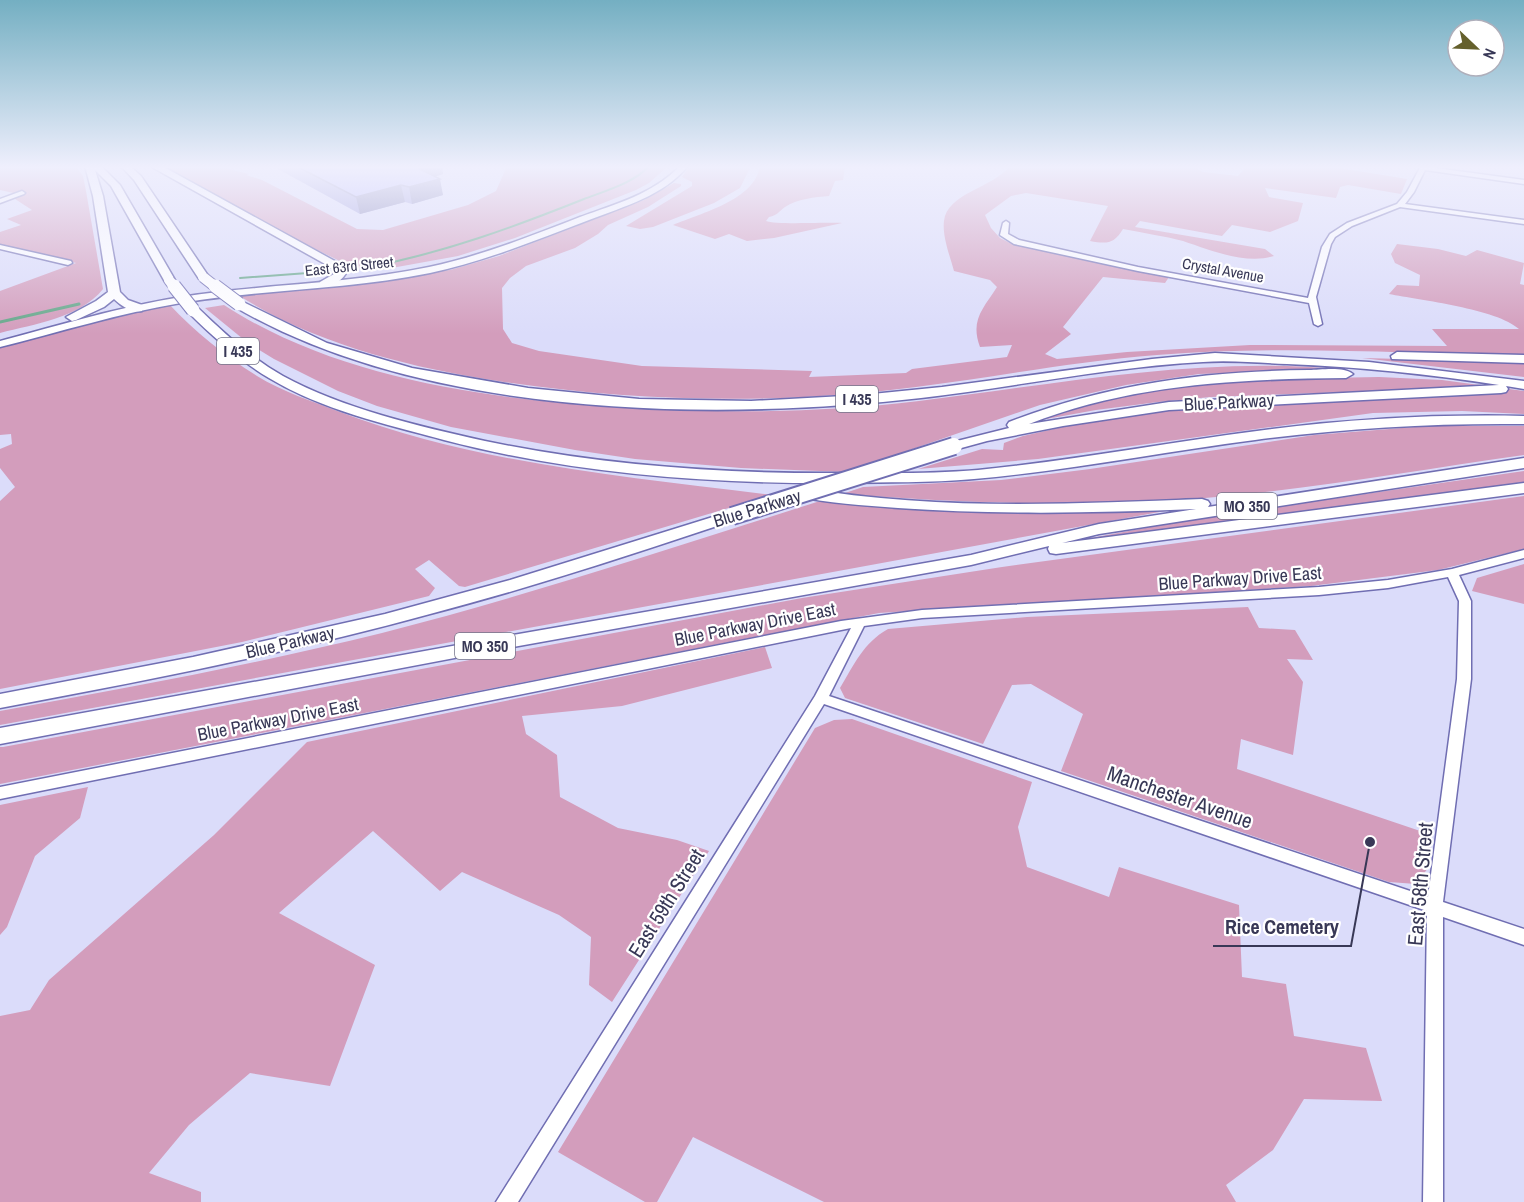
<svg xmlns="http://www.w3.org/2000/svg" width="1524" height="1202" font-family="'Archivo Narrow',sans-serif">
<rect width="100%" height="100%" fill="#dbdcfa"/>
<!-- green -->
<g fill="#d39dbc">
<path d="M0 166H75L83 176 86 191 103 289C80 318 34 324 0 333V291L76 263 0 244V232L21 225 7 219 32 210 12 197 18 194 0 190Z"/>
<path d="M163 166H216L249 174 246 175 262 180 357 229 383 230 468 205 496 191 507 166H668L649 183 636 190 515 238 458 256 386 269 368 270 352 267 307 245Z"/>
<path d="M690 166H751L740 188 714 203 653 227 640 229 626 226 692 186V182L682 177Z"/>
<path d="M760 166H845L843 180 835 181 829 196C815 197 797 199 785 207 778 212 778 215 769 217L766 221C775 225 827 222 842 223L774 238 747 241 729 234 715 239 673 225C701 213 755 200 760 166Z"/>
<path d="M1010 166H1182L1193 167 1203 172 1238 176 1247 166H1326L1407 179 1401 194 1348 185 1340 187 1336 198 1265 188 1269 197 1303 203 1298 221 1270 232 1232 225 1222 236 1140 221 1135 227 1265 249 1274 256C1246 265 1210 250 1183 241 1164 236 1143 233 1123 229 1114 244 1107 244 1090 241L1108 206 1026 193 1011 196 985 215 991 228 1000 238 1012 244 1169 277 1165 283 1103 277 1063 327 1071 334 1045 354 1057 359 1127 352 1250 345 1447 346 1432 329H1519C1497 309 1420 300 1389 294L1397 285 1419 286 1420 275 1395 263 1391 254 1397 244 1438 249 1466 256 1477 250 1524 263 1520 284 1524 285V356C1402 353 1279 345 1157 355 1076 361 997 377 916 387 777 405 636 402 498 381 408 367 315 344 238 295L450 270 499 256 644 200 674 183 681 184V186L648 207 608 225 598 234 575 248 526 266 510 278 502 288 503 329 512 343 539 351 642 366 812 371 809 377 906 373 912 369 1007 357 1012 345 980 347C970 320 983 309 997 287L990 280 954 271C950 256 942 236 944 221 947 193 993 188 1010 166Z"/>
<path d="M169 304C195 332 225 356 257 376 283 392 312 401 340 412 478 464 627 477 772 495L465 587 459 586 429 560 415 569 435 588 429 596 242 642 0 689V501L15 487 0 468V449L12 444 11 434 0 435V347L90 323Z"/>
<path d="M224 305C336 378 486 399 617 407 719 414 818 413 919 401 1058 384 1199 356 1339 369L1199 374 1126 385 1040 405 846 472 741 468 635 459 575 450 451 427 377 406 338 391 274 359 248 343 205 308Z"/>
<path d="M1362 358 1524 362V377Z"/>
<path d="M1379 377 1442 380 1524 391V414L1462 411 1373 413 1038 459 918 469 982 449 1003 450 1004 443 1023 436 1076 424 1159 411 1325 400 1421 398 1402 390 1211 397 1158 402 1096 410 1024 423C1073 409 1121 395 1172 387 1240 376 1311 379 1379 377Z"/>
<path d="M1427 426H1524V455C1418 470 1312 489 1205 498 1084 508 963 503 842 494L863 487 1001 480 1090 469 1314 435Z"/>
<path d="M1524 471V482L1036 548 1205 517Z"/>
<path d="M1524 496V549L1438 570 1311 586 879 613 0 784V747H3L802 598 1002 567Z"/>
<path d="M820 501 1010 513 1165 511 0 725V711C128 688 256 664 382 633 530 595 675 547 820 501Z"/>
<path d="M1524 564V604L1472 591 1477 578Z"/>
<path d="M1248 607 1259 628 1295 630 1313 660 1287 659 1303 682 1293 755 1241 739 1237 769 1432 835 1428 868 1416 884 1389 882 1061 771 1083 714 1031 684 1012 685 983 744 845 698 840 688C854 665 863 643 888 629L1027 617Z"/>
<path d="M765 647 772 668 622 706 522 716 526 734 557 755 560 797 618 828 677 840 709 851 612 1002 589 985 591 937 559 915 462 872 440 891 373 831 279 913 375 965 330 1086 250 1073 189 1125 149 1173 201 1192V1202H0V1016L30 1010 49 980 214 835 307 742Z"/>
<path d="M852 719 1032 782 1018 827 1027 867 1109 897 1119 867 1239 905 1242 977 1286 984 1294 1036 1366 1048 1382 1101 1304 1099 1273 1150 1226 1185 1236 1202H824L693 1137 657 1202H645L558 1152 815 728 834 720Z"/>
<path d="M88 787 80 818 35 856 7 927 0 935V805Z"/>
</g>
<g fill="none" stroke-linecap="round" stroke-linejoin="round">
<!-- stream-far1 -->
<g stroke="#66a78a" stroke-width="2">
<path d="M369 267C443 253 514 227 584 199 605 191 634 183 649 166"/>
<path d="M240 278 321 272"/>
</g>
<!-- stream -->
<path stroke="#66a78a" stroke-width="3" d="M0 322 79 304"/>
<!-- minor casing -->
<g stroke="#706eb2" stroke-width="3">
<g id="minor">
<path d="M1421 166 1524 180V184L1425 170 1414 192 1405 204 1524 220V224L1400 207 1352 226 1335 237 1331 244 1316 297 1322 324 1318 326 1314 324 1309 303 1138 271 1014 244 1000 235 1003 223 1006 221 1009 223 1008 234 1019 240 1138 267 1308 298 1322 247 1330 234 1347 223 1397 204 1407 192Z"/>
<path d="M22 191 25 193 24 194 0 203V199Z"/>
<path d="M0 245 71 261 72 263 68 265 0 249Z"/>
<path d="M1524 550V558L1459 575 1471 601V679L1443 902 1524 929V945L1443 917V1202H1423L1427 911 824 704 518 1202H496L815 696 851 628 0 799V787L841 621 922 610 1319 587 1388 580 1452 569ZM1448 577 1459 601 1457 679 1428 897 829 696 864 626 922 618 1319 595 1388 588Z"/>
</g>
</g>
<!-- major casing -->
<g stroke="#706eb2" stroke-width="3">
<path id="major" d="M680 166H688C663 196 625 206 589 220 537 240 485 261 430 273 348 290 264 289 181 303 120 313 60 332 0 347V341C60 325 120 307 181 297 263 284 348 284 429 267 481 256 531 236 580 217 616 204 653 194 680 166Z"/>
</g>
<!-- highway casing -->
<g stroke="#706eb2" stroke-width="3">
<g id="highway">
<path d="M85 166H101L120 185 175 280 169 283 165 282 111 186 95 170 103 196 120 292 128 300 142 305V311C132 313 121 306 114 299L104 307 76 320 72 321 66 317 96 301 108 292 93 196Z"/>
<path d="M121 166H130L141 176 209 277 207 279H199L134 180Z"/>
<path d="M150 166H162L342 265 347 271C343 281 330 288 320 286V282L334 274V269Z"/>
<path d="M239 300 327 343 412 368 528 388 639 399 751 401 862 395 942 387 1152 359 1215 353 1369 362 1524 381V389L1506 386 1508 389 1506 392 1501 393 1169 410 1063 426 987 441 954 450 947 446 949 443 1009 428 1007 425 1009 422C1106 384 1205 371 1309 370 1320 370 1344 366 1353 374L1346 378C1238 379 1131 384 1029 424L1169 402 1499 385C1429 374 1358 367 1287 364 1259 363 1231 360 1203 362 1109 367 1015 387 921 398 709 422 423 417 235 307L233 304Z"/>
<path d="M193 306 197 307C224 333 251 358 283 376 344 409 418 426 485 441 605 466 725 474 847 473 891 473 934 474 978 470 1071 461 1164 443 1257 431 1346 419 1434 414 1524 416V424C1434 423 1345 428 1255 440 1161 452 1068 471 974 479 930 483 886 482 842 483 709 484 574 474 444 440 385 424 322 410 269 378 239 360 213 337 189 313L187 310Z"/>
<path d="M1397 352 1524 355V363L1392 359 1391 356Z"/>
<path d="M1524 458V468L1099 534 1062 543 1524 483V493L1056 554 1050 553 1048 549 1049 546 971 565 513 647 0 744V728L513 635 971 555 1099 524 1196 509C1097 513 998 515 898 508 863 505 828 504 793 495L791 492 793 489 799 487C932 511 1068 504 1202 499L1208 501 1210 504 1208 507Z"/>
<path d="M732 511 740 516 738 519C636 553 534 587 430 614 288 653 144 681 0 708V694L193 657 385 614 510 580Z"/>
</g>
</g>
<!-- minor -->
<use href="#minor" fill="#fff" fill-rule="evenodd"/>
<!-- major -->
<use href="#major" fill="#fff" fill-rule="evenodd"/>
<!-- highway -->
<use href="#highway" fill="#fff" fill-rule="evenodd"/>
<!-- highway-bridge-far2 casing -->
<g stroke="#706eb2" stroke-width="12" stroke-linecap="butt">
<g id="highway-bridge-far2">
<path d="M203 277 217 288"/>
<path d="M169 280 175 288"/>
</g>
</g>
<!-- highway-bridge-far1 casing -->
<g stroke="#706eb2" stroke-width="15" stroke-linecap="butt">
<g id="highway-bridge-far1">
<path d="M174 286 193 310"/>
<path d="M215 286 239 304"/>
</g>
</g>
<!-- highway-bridge casing -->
<g stroke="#706eb2" stroke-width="20" stroke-linecap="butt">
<path id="highway-bridge" d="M732 516 954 446"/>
</g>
<!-- highway-bridge-far2 -->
<use href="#highway-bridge-far2" stroke="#fff" stroke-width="10"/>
<!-- highway-bridge-far1 -->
<use href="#highway-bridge-far1" stroke="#fff" stroke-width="13"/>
<!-- highway-bridge -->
<use href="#highway-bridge" stroke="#fff" stroke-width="16"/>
</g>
<!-- wall -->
<path fill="#9d9ddb" d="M277 166H442L443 174 435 177 443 195 412 204 405 202 360 214 278 169Z"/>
<!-- shaded-wall -->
<g fill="#7f7fb2">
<path d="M414 166H442L443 174 417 182Z"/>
<path d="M440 179 443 195 412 204 409 187Z"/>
<path d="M401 185 405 202 360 214 356 197Z"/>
</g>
<!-- building -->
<path fill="#b6b6ff" stroke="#7f7fb2" stroke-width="1.5" d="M296 166H415H414L440 179 409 187 401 185 356 197Z"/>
<!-- sky -->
<linearGradient id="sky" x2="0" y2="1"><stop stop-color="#74afc2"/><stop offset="0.5" stop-color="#efeffd"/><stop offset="1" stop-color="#efeffd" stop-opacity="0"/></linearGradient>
<rect width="1524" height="334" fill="url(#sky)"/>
<g text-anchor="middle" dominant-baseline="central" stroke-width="4.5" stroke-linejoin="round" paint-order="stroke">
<!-- far-street labels -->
<g font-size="15" fill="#383856" stroke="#fff">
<text transform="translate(349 266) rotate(-6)">East 63rd Street</text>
<text transform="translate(1223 270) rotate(10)">Crystal Avenue</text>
</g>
<!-- shield labels -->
<g fill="#fff" stroke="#747489" stroke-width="1.5">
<rect x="217" y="338" width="42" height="26" rx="4.5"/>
<rect x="836" y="386" width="42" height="26" rx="4.5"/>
<rect x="1217" y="493" width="60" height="26" rx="4.5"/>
<rect x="455" y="633" width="60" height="26" rx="4.5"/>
</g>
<g font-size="16" font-weight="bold" fill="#383856">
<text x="238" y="351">I 435</text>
<text x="857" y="399">I 435</text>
<text x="1247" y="506">MO 350</text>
<text x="485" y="646">MO 350</text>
</g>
<!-- street labels -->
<g font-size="18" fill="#383856" stroke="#fff">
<text transform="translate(1229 402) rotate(-3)">Blue Parkway</text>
<text transform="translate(757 508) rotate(-17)">Blue Parkway</text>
<text transform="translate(1240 578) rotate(-4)">Blue Parkway Drive East</text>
<text transform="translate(755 624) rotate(-11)">Blue Parkway Drive East</text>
<text transform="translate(290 642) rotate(-13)">Blue Parkway</text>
<text transform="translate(278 719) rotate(-11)">Blue Parkway Drive East</text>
</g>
<!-- near-street labels -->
<g font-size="21" fill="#383856" stroke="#fff">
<text transform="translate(1180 797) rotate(19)">Manchester Avenue</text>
<text transform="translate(1420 884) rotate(-85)">East 58th Street</text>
<text transform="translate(666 903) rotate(-58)">East 59th Street</text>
</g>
</g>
<!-- callouts -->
<path fill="none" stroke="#383856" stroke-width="2" d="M1370 842L1351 946H1213"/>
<circle fill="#383856" stroke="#fff" stroke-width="2" cx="1370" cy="842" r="6"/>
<g font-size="20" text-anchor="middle" font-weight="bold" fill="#383856" stroke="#fff" stroke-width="4.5" stroke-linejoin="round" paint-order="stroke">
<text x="1282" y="934">Rice Cemetery</text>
</g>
<!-- north arrow -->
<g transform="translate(1476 48) rotate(113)"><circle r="28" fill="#ffffff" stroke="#afafbb" stroke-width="1.5"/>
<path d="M0-4.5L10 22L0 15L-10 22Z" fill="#65602c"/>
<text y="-9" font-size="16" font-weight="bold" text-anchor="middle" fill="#383856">N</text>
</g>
</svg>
